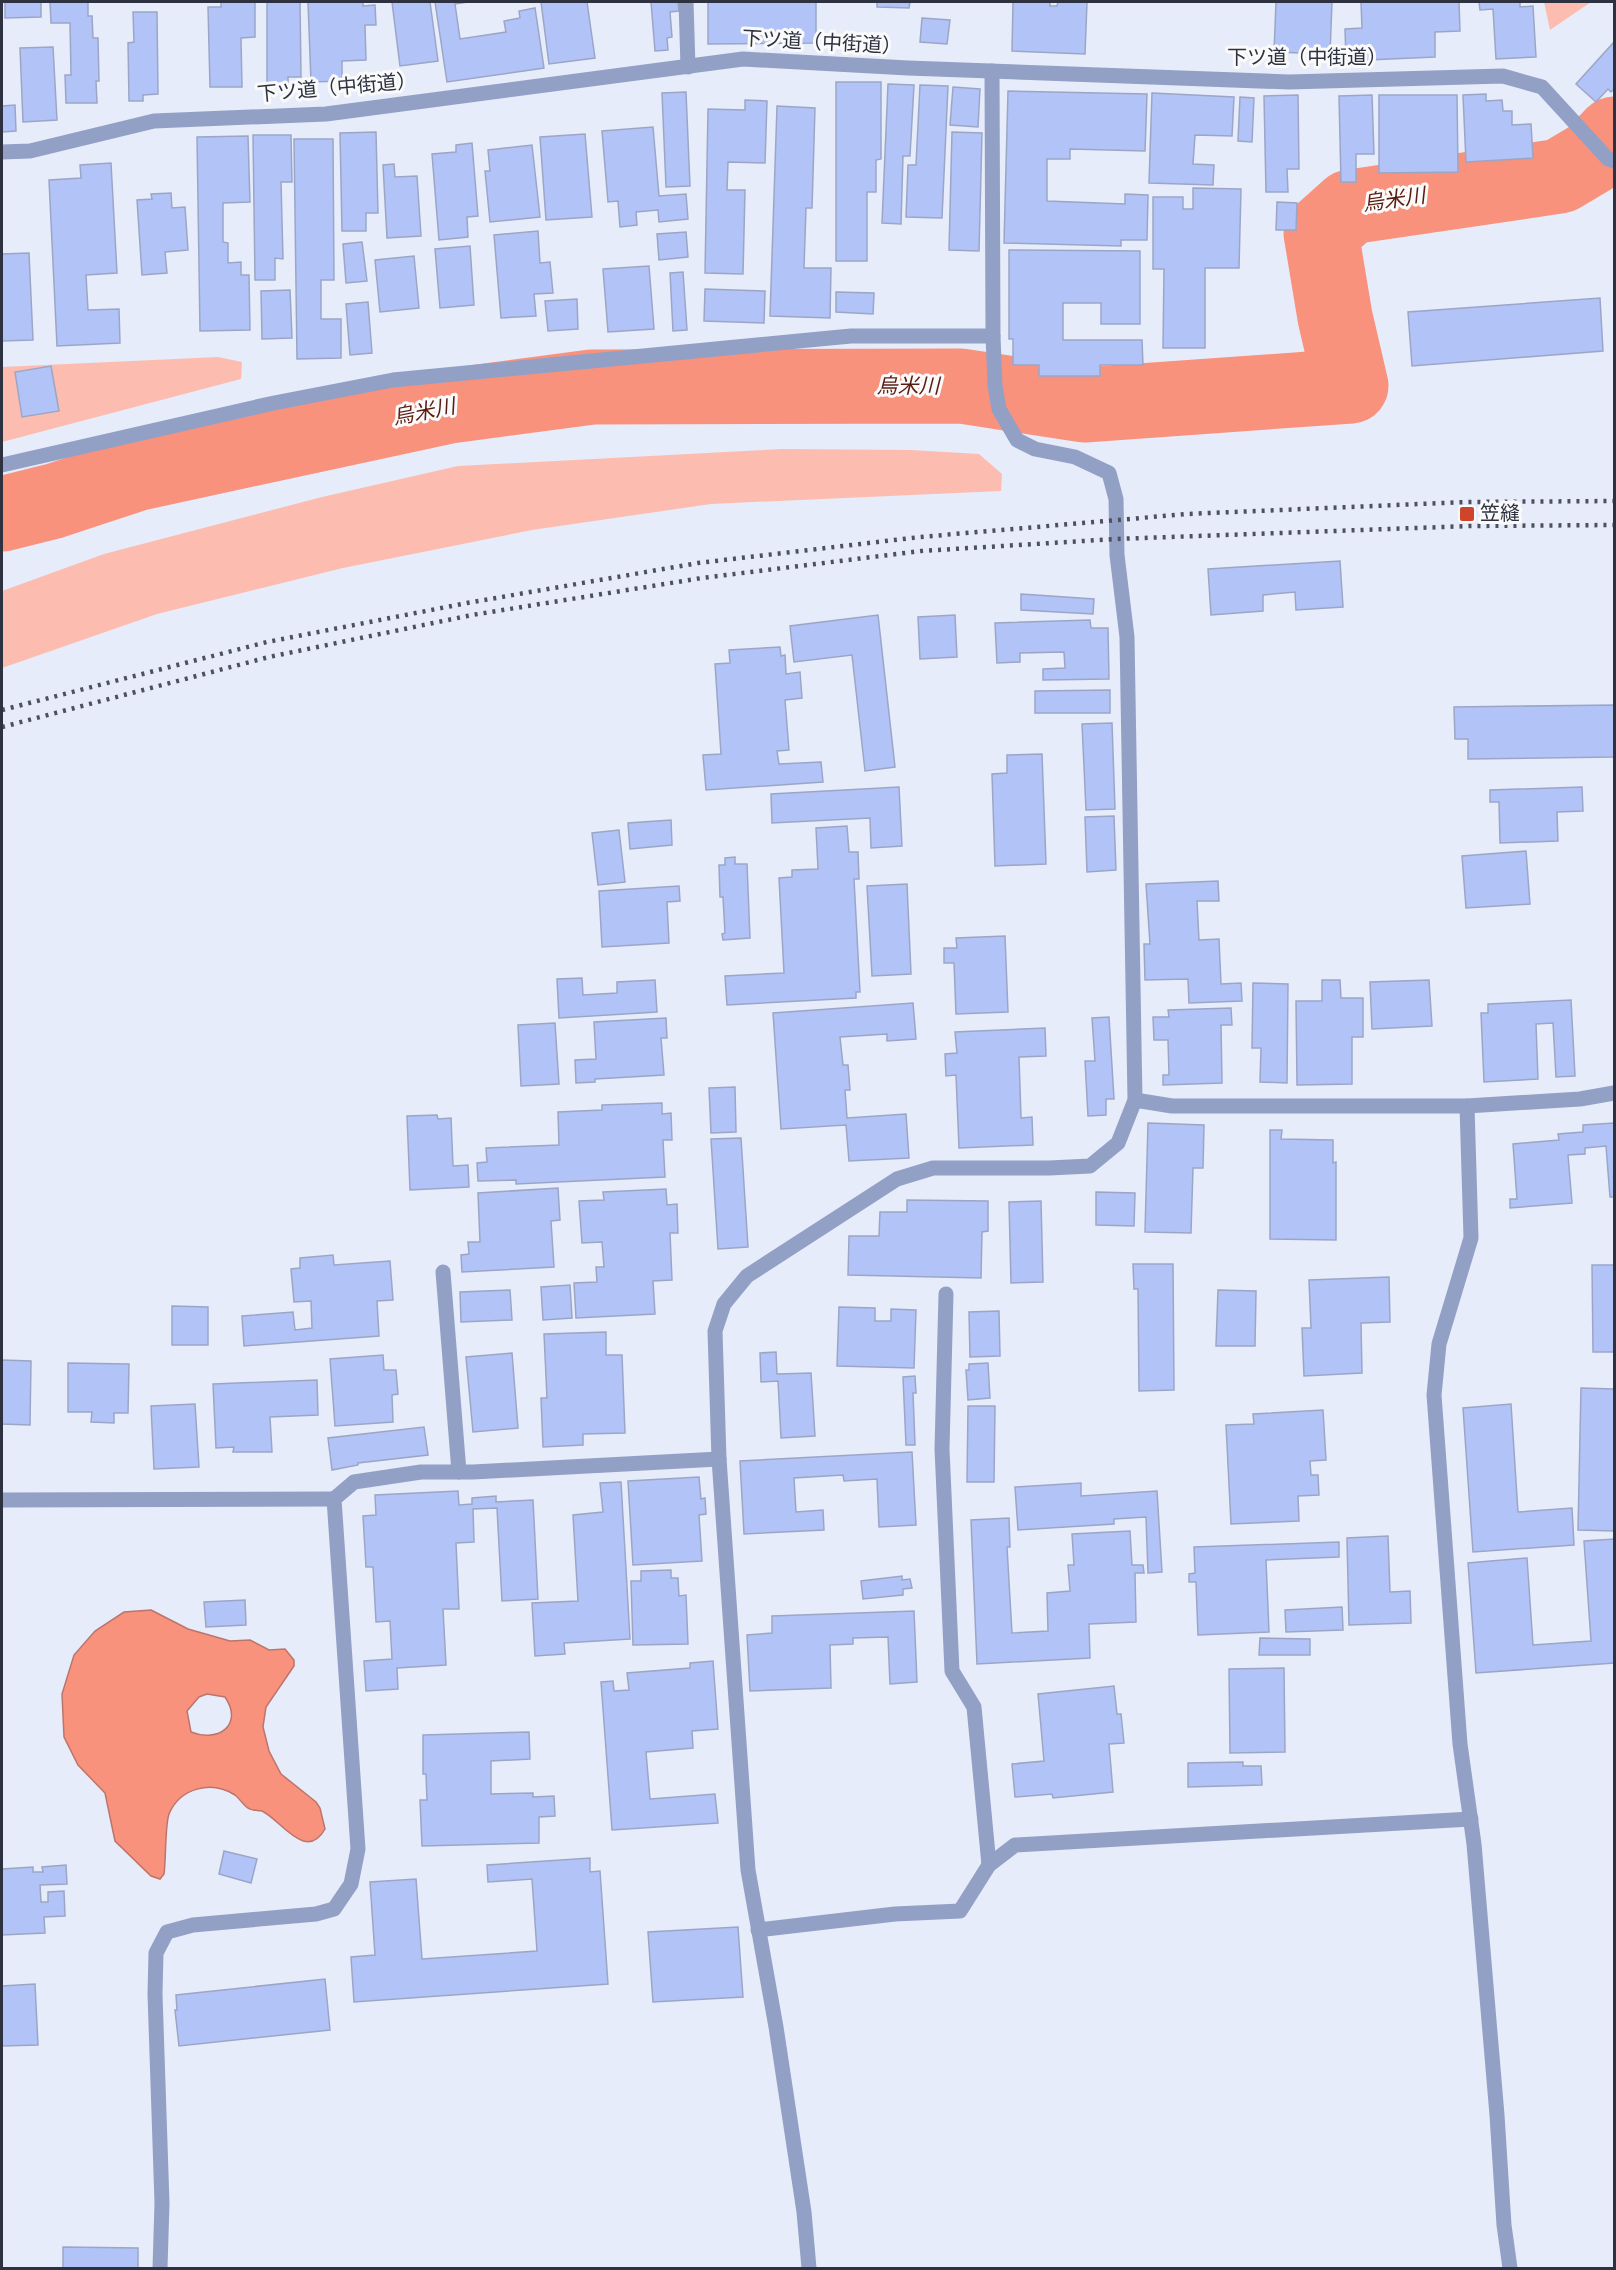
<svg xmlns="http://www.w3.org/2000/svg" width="1616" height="2270" font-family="'Sofia Sans Condensed','Noto Sans JP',sans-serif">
<rect width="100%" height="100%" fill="#e7ecfa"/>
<!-- green -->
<g fill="#fcbdb0">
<path d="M1544 2H1591L1550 30Z"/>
<path d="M218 357 242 362 241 379 2 442V367Z"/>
<path d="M782 449 911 450 979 454 1002 474 1001 491 711 504 532 530 343 568 157 614 2 668V591L104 554 322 497 458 466Z"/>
</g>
<!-- water -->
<path fill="#f8927d" stroke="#bb756b" stroke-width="1.5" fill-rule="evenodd" d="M151 1610 188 1629 230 1641 250 1640 269 1650 285 1649 294 1660V1666L266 1707 263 1727 269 1751 281 1774 316 1802 320 1808 325 1829C306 1863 280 1819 262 1811 257 1810 252 1811 248 1808 243 1805 240 1799 235 1795 211 1780 180 1788 169 1814 165 1825 166 1860 164 1874L160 1879 151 1876 115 1841 105 1793 78 1765 64 1737 62 1694 74 1655 95 1631 124 1612ZM207 1694 225 1697C244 1725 218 1743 191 1732L187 1711 199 1697Z"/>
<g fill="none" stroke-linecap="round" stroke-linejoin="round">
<!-- river -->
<path stroke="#f8927d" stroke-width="75" d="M2 514 54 501 139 473 449 406 592 387 961 386 1084 405 1351 386 1335 317 1321 233 1350 207 1560 176 1592 157 1614 134"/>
</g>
<!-- building -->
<g fill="#b2c3f8" stroke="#9ba6c7" stroke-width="1.5">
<path d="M5 2H41V17L5 18Z"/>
<path d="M50 2H88V16H92L93 38H98L99 81H96L97 103H66L65 75H71L70 23H51Z"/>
<path d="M221 2H255V37L241 38 242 87H210L208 7H221Z"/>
<path d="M267 2H300L301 77H288V84L267 83Z"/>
<path d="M308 2H363V6L375 5 376 25H365L366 60 342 61V81L311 82Z"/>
<path d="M392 2H430L438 61 400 66Z"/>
<path d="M435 2H468L455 4 460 39 506 32 504 21 520 18 519 11 535 8 544 68 447 82Z"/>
<path d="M541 2H587L595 58 549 64Z"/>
<path d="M651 2H678L679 11 670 12 672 37 667 38 668 50 655 51Z"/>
<path d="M708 2H816V43L708 44Z"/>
<path d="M877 2H910L909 8 877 7Z"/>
<path d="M1013 2H1050V6H1057L1058 2H1087L1085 54 1012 51Z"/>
<path d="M1276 2H1332L1330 54 1274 52Z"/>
<path d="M1361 2H1459L1460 31 1435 32V57L1346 61 1345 29 1362 28Z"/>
<path d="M1479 2H1520V7L1533 6 1536 57 1496 59 1493 9 1480 10Z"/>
<path d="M133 12H157L158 94 143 95V101H129L128 43 134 42Z"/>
<path d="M922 18 950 20 947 44 920 42Z"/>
<path d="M1614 42V89L1611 92 1608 89 1596 102 1576 84Z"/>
<path d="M53 47 57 120 23 122 20 48Z"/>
<path d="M836 82H881V159L876 160V192H867V261H836Z"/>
<path d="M888 84 914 85 910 156H903L901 224 882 223Z"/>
<path d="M920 85 948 86 942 218 906 217 908 165H916Z"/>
<path d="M953 87 980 89 978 127 950 125Z"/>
<path d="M1008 91 1147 94 1145 151 1070 149V159H1047V201L1125 204V194L1148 195 1147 240H1121V246L1004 243Z"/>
<path d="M686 92 690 186 666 187 662 93Z"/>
<path d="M1152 93 1234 97 1232 136 1195 135 1193 164 1214 165 1213 185 1149 183Z"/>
<path d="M1486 94V101L1502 100 1503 111H1512V125L1531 124 1533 158 1466 162 1463 95Z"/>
<path d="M1298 95 1299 169H1287L1288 192H1266L1264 96Z"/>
<path d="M1372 95 1374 154H1356V182H1341L1339 96Z"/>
<path d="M1379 95H1457L1458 172 1379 173Z"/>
<path d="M1240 97 1254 98 1252 142 1238 141Z"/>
<path d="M745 100 767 101 765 163 728 162 727 190H745L743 274 705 273 708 109 745 110Z"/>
<path d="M15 105 16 131 2 132V106Z"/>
<path d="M777 106 815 108 812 208H806L804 268H831L830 318 770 316Z"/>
<path d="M653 127 659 196 686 194 688 219 659 222 658 210 636 212 637 225 620 227 618 201 608 202 602 131Z"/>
<path d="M376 132 378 213H366V231H342L340 133Z"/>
<path d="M952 132 982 133 979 251 949 250Z"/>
<path d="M585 134 592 217 546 220 540 137Z"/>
<path d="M253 135H291L292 182H281L283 259 275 258V280H255Z"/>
<path d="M248 136 250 202 223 203V242L228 243V263L241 262V275H249L250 330 200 331 197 137Z"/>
<path d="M294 139H333L334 280H321V319H341V358L297 359Z"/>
<path d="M472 143 478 216 467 217 468 237 439 240 432 154 456 152V145Z"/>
<path d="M532 145 540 217 490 222 485 171H490L488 150Z"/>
<path d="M111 163 117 273 86 275 88 310 119 309 120 343 57 346 49 180 81 178 80 165Z"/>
<path d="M394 164 395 177 417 176 421 236 387 238 383 165Z"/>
<path d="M1193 188 1241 189 1239 268H1205V348H1163L1164 269H1153V197H1183V209H1193Z"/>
<path d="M171 193 172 208 185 207 188 250 165 252 167 273 142 275 137 200 152 199 151 194Z"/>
<path d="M1277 202 1297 203 1296 230H1276Z"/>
<path d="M538 231 540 263 550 262 553 293 534 294 536 316 501 318 494 235Z"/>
<path d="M686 232 688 257 659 260 657 234Z"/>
<path d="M362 242 367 281 346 283 343 244Z"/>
<path d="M470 246 474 305 440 308 435 249Z"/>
<path d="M1009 250 1140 251V324H1101V303H1063V340H1142L1143 365H1100V376H1039V365H1013V339H1009Z"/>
<path d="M29 253 33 340 2 341V254Z"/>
<path d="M414 256 419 308 380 312 375 260Z"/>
<path d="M649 266 654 329 608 332 603 269Z"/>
<path d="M683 272 687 330 673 331 670 273Z"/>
<path d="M705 289 765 291 764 323 704 321Z"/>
<path d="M290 290 292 338 262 339 261 291Z"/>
<path d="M836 292 874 293 873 314 836 312Z"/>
<path d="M1600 298 1603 351 1412 366 1408 312Z"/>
<path d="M577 299 578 329 548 331 545 301Z"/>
<path d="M368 302 372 353 350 355 346 304Z"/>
<path d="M51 366 59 411 22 417 15 372Z"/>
<path d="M1340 561 1343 607 1296 610 1295 592 1263 595V611L1211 615 1208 569Z"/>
<path d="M1021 594 1094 599 1093 614 1021 610Z"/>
<path d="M878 615 895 767 865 771 852 655 794 662 790 626Z"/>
<path d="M955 615 957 657 920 659 918 617Z"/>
<path d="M1090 620 1091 628H1108L1109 679 1043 680V669L1065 668 1064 652 1020 653V662L997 663 995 623Z"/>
<path d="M780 647 781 656 785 655 786 674 800 672 802 698 785 700 789 750 777 751 779 764 821 762 823 782 706 790 703 755 721 754 715 664 730 663 729 650Z"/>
<path d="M1110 690V713H1035V691Z"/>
<path d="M1614 705V757L1468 759V739H1455L1454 707Z"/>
<path d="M1112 723 1115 809 1086 810 1082 724Z"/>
<path d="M1042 754 1046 864 995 866 992 774 1007 773V755Z"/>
<path d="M899 787 902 846 871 848 870 818 772 823 771 794Z"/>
<path d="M1582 787 1583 811 1557 812 1558 841 1500 843 1499 802H1490V790Z"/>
<path d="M1114 816 1116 870 1087 872 1085 817Z"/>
<path d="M671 820 672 845 630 849 628 823Z"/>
<path d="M847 826 849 852H858L859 879H854L860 992H856V998L727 1005 725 976 784 973 779 878 792 877V870L818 869 816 828Z"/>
<path d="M619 830 625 882 598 885 592 833Z"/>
<path d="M1526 851 1530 904 1466 908 1462 856Z"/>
<path d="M735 857V864H747L750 938 723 940 722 934 725 933 723 897H720L719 865H725V858Z"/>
<path d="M1218 881 1219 901H1197L1199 940 1219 939 1221 984 1241 983 1242 1001 1189 1003 1188 979 1145 980 1144 944H1150L1146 884Z"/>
<path d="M907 884 911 974 872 976 867 886Z"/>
<path d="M679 886 680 901 667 902 669 943 602 947 599 891Z"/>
<path d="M1005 936 1008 1012 956 1014 954 963H944V948H957L956 938Z"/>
<path d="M582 978 583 995 617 993V982L655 980 657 1012 559 1018 557 979Z"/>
<path d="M1322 980H1340L1341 998H1363V1037H1352V1084L1297 1085 1296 1001H1322Z"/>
<path d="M1429 980 1432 1026 1372 1029 1370 982Z"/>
<path d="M1253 983 1288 984 1287 1083 1260 1082 1261 1048H1252Z"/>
<path d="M1571 1000 1575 1076 1556 1077 1553 1023 1536 1024 1538 1079 1484 1082 1481 1013H1488V1004Z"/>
<path d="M913 1003 916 1039 887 1041V1034L840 1037 843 1065H848L850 1090H845L847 1118 906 1114 909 1158 849 1161 846 1125 781 1129 773 1013Z"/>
<path d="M1231 1008 1232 1025H1221L1222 1083 1163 1085V1075H1169L1168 1040H1154L1153 1017H1169L1168 1010Z"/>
<path d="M1109 1017 1114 1099H1106V1115L1088 1116 1085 1061H1095L1092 1018Z"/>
<path d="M666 1018 667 1038H661L664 1075 595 1079V1082L576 1083 575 1060 596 1059 594 1022Z"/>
<path d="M555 1023 559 1084 521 1086 518 1025Z"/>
<path d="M1045 1028 1046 1056 1019 1057 1021 1118 1032 1117 1033 1145 959 1148 956 1075 946 1076 945 1054 957 1053 955 1032Z"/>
<path d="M735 1087 736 1132 711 1133 709 1088Z"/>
<path d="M662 1103V1114L671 1113 672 1140H663L665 1177 516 1184V1180L478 1181 477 1163 487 1162 486 1148 559 1145 558 1112 602 1110V1105Z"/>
<path d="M437 1115 438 1119 451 1118 453 1166 468 1165 469 1187 410 1190 407 1116Z"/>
<path d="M1148 1123 1204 1125 1203 1168H1193L1191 1233 1145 1232Z"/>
<path d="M1614 1123V1197H1610L1606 1146 1585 1148V1154L1568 1155 1572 1203 1510 1208V1199H1517L1513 1144 1559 1140 1558 1134 1583 1132V1125Z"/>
<path d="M1270 1130H1282L1281 1139 1333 1140V1163L1336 1162V1240L1270 1239Z"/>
<path d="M741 1138 748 1247 718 1249 711 1139Z"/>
<path d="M558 1188 560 1220 551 1221 554 1267 462 1272 461 1255 469 1254 468 1242H480L478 1193Z"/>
<path d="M666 1189 667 1205 677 1204 678 1233H670L672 1280 653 1281 655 1314 576 1318 574 1283 597 1282 596 1267H604L602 1242 582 1243 579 1201 604 1200 603 1192Z"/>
<path d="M1096 1192 1135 1193 1134 1226 1096 1225Z"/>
<path d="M907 1200 988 1201V1231L982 1232 981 1278 848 1275 849 1236H879L880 1212H907Z"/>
<path d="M1041 1201 1043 1282 1011 1283 1009 1202Z"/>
<path d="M333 1255 334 1265 390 1261 393 1300 377 1301 379 1336 244 1346 242 1316 293 1312 295 1330 312 1328 311 1301 294 1302 291 1269 300 1268V1258Z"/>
<path d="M1133 1264H1173L1174 1390 1139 1391 1138 1289H1134Z"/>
<path d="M1592 1265H1614V1352H1593Z"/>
<path d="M1389 1277 1390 1322 1361 1323 1362 1373 1304 1376 1302 1328H1311L1309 1280Z"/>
<path d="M570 1285 572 1318 543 1320 541 1287Z"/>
<path d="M510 1290 512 1320 461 1322 460 1292Z"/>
<path d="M1218 1290 1256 1291 1255 1346H1216Z"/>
<path d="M172 1306 208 1307V1345H172Z"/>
<path d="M839 1307 875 1308V1321H891V1309L916 1310 914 1368 837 1366Z"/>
<path d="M999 1311 1000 1356 970 1357 969 1312Z"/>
<path d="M606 1332V1355H622L625 1433 583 1434V1445L543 1447 541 1398H547L544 1334Z"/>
<path d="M776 1352 777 1374 811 1373 815 1436 781 1438 778 1381 761 1382 760 1353Z"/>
<path d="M512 1353 518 1428 473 1432 466 1357Z"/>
<path d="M383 1355 384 1370H396L398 1394 392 1395 393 1422 335 1426 330 1359Z"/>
<path d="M2 1360 31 1361 30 1425 2 1424Z"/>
<path d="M68 1363 129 1364 128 1413H114V1423L91 1422 92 1412H68Z"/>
<path d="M988 1363 990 1398 968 1400 966 1370H969V1364Z"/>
<path d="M915 1376 916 1393H913L915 1445H906L903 1377Z"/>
<path d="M317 1380 318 1415 270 1417 272 1452H233L234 1447 216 1448 213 1384Z"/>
<path d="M1581 1388 1614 1389V1531L1578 1530Z"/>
<path d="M195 1404 199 1467 154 1469 151 1406Z"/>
<path d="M1511 1404 1518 1512 1572 1508 1574 1545 1473 1552 1463 1408Z"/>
<path d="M968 1406H995L994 1482H967Z"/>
<path d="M1323 1410 1326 1460 1310 1461 1311 1475H1318L1319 1495 1298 1496 1299 1521 1231 1524 1226 1425 1254 1424 1253 1414Z"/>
<path d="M424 1427 428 1455 358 1463V1465L332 1470 328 1438Z"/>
<path d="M912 1452 916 1525 879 1527 877 1479 844 1481 843 1475 794 1478 796 1512 823 1510 824 1530 744 1534 740 1461Z"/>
<path d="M699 1477 701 1499 705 1498 706 1514 699 1515 702 1561 633 1565 628 1481Z"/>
<path d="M621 1482 630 1639 564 1643 565 1654 535 1656 532 1603 578 1601 573 1515 603 1512 600 1483Z"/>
<path d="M1081 1483V1496L1157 1491 1162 1572 1148 1573 1146 1517 1114 1519V1524L1018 1530 1015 1487Z"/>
<path d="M458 1491 459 1505 472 1504V1498L496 1496V1502L533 1500 538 1599 502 1601 497 1508 473 1509 474 1542 456 1543 459 1609H443L446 1665 397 1668 398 1689 366 1691 364 1661 392 1659 390 1621 376 1622 373 1567H366L363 1516 376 1515 375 1495Z"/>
<path d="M1009 1518 1010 1547H1007L1012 1633 1048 1631 1047 1593 1070 1591 1068 1565H1074L1072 1534 1130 1531 1132 1565H1143L1144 1573H1135L1136 1622 1089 1624 1090 1658 977 1664 971 1520Z"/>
<path d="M1388 1536 1390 1592 1410 1591 1411 1623 1349 1625 1347 1538Z"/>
<path d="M1614 1539V1663L1476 1673 1468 1563 1527 1558 1533 1645 1591 1641 1584 1541Z"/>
<path d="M1339 1542V1557L1266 1560 1269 1632 1198 1635 1196 1582H1189V1574L1195 1573 1194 1547Z"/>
<path d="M671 1570V1578H678L679 1596 686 1595 688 1644 633 1645 631 1581H641V1571Z"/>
<path d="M902 1576V1580L910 1579 912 1588 903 1589V1595L863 1599 861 1581Z"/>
<path d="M245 1600 246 1625 206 1627 204 1602Z"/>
<path d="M1342 1607 1343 1630 1286 1632 1285 1610Z"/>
<path d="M914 1611 917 1682 890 1684 888 1637 853 1638V1644L830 1645 831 1688 750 1691 747 1635 772 1633V1616Z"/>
<path d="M1260 1638 1310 1639V1655H1259Z"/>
<path d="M713 1661 718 1729 692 1731 693 1748 646 1752 650 1799 715 1794 718 1823 612 1830 601 1682 613 1681 614 1691 629 1690 627 1673 690 1668V1663Z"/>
<path d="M1284 1668 1285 1752 1230 1753 1229 1669Z"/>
<path d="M1114 1686 1117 1714H1121L1124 1743 1109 1744 1113 1792 1053 1798 1052 1794 1015 1797 1012 1764 1044 1761 1038 1694Z"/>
<path d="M529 1732 530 1759 491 1761V1794L533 1793V1797L554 1796 555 1816 539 1817V1843L422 1846 420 1800H427L426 1774H423V1735Z"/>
<path d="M1243 1762V1766H1261L1262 1785 1188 1787V1763Z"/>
<path d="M224 1851 257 1859 251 1883 219 1874Z"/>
<path d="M590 1858V1872L600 1871 608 1984 354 2002 351 1957 375 1955 370 1882 416 1879 422 1959 537 1951 532 1879 488 1882 487 1865Z"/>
<path d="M66 1865 67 1884 40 1885 41 1902H48V1892L64 1891 65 1916 44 1917 45 1933 2 1935V1869L33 1867V1872H43L42 1867Z"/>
<path d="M738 1927 743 1997 653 2002 648 1932Z"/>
<path d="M325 1979 330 2030 179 2046 175 2010H177L176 1995Z"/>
<path d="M35 1984 38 2045 2 2046V1986Z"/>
<path d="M63 2247 138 2248V2268H63Z"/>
</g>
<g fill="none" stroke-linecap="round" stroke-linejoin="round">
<!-- street -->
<g stroke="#93a0c6" stroke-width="15">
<path d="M686 2 688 67"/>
<path d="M2 152 30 151 154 121 326 114 743 59 908 68 1289 82 1503 76 1542 87 1608 159 1614 161"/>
<path d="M2 465 274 403 393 380 851 336H993"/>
<path d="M1135 1100 1172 1106H1467L1580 1099 1614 1093"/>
<path d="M1467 1106 1471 1238 1439 1344 1434 1395 1460 1744 1474 1844 1497 2115 1504 2225 1510 2268"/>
<path d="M443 1272 459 1472"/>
<path d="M946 1294 942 1449 952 1671 974 1707 989 1865"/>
<path d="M2 1500 334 1499"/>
<path d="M758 1930 895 1914 960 1911 989 1865 1015 1845 1471 1819"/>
<path d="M160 2268 162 2203 155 1994 156 1953 167 1932 193 1925 316 1914 334 1909 351 1884 358 1849 334 1499 354 1482 421 1472H473L719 1459"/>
<path d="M809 2268 804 2212 776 2027 748 1870 719 1459 715 1331 724 1304 747 1276 897 1179 933 1168H1049L1090 1166 1118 1143 1135 1100 1127 637 1117 555 1116 499 1109 473 1075 457 1035 449 1017 440 999 409 995 386 993 336 992 71"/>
</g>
<!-- rail -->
<g stroke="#4d515f" stroke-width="4.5" stroke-dasharray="3 6" stroke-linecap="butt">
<path d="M2 710 267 642 467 603 698 563 920 537 1187 514 1466 502 1614 501"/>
<path d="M2 727 269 657 472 615 702 578 921 551 1116 539 1470 526 1614 525"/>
</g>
</g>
<!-- markers -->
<rect fill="#cf442b" stroke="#fafafa" stroke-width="2" x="1459" y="506" width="16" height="16" rx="3"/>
<g text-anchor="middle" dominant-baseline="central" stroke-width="6" stroke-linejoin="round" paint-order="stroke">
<!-- street labels -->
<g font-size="20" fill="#2e3240" stroke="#fafafa">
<text transform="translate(822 43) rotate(3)">下ツ道（中街道）</text>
<text x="1307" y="58">下ツ道（中街道）</text>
<text transform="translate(337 88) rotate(-5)">下ツ道（中街道）</text>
</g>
<!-- poi labels -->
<g font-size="20" fill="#2e3240" stroke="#fafafa" text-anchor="start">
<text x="1480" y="514">笠縫</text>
</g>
<!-- water labels -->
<g font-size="21" font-style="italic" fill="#5a1b10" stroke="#fafafa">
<text transform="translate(1394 200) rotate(-8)">烏米川</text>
<text x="908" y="386">烏米川</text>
<text transform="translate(424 412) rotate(-11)">烏米川</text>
</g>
</g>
<!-- border -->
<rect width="1616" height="2270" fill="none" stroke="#2e3240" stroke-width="6"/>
</svg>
